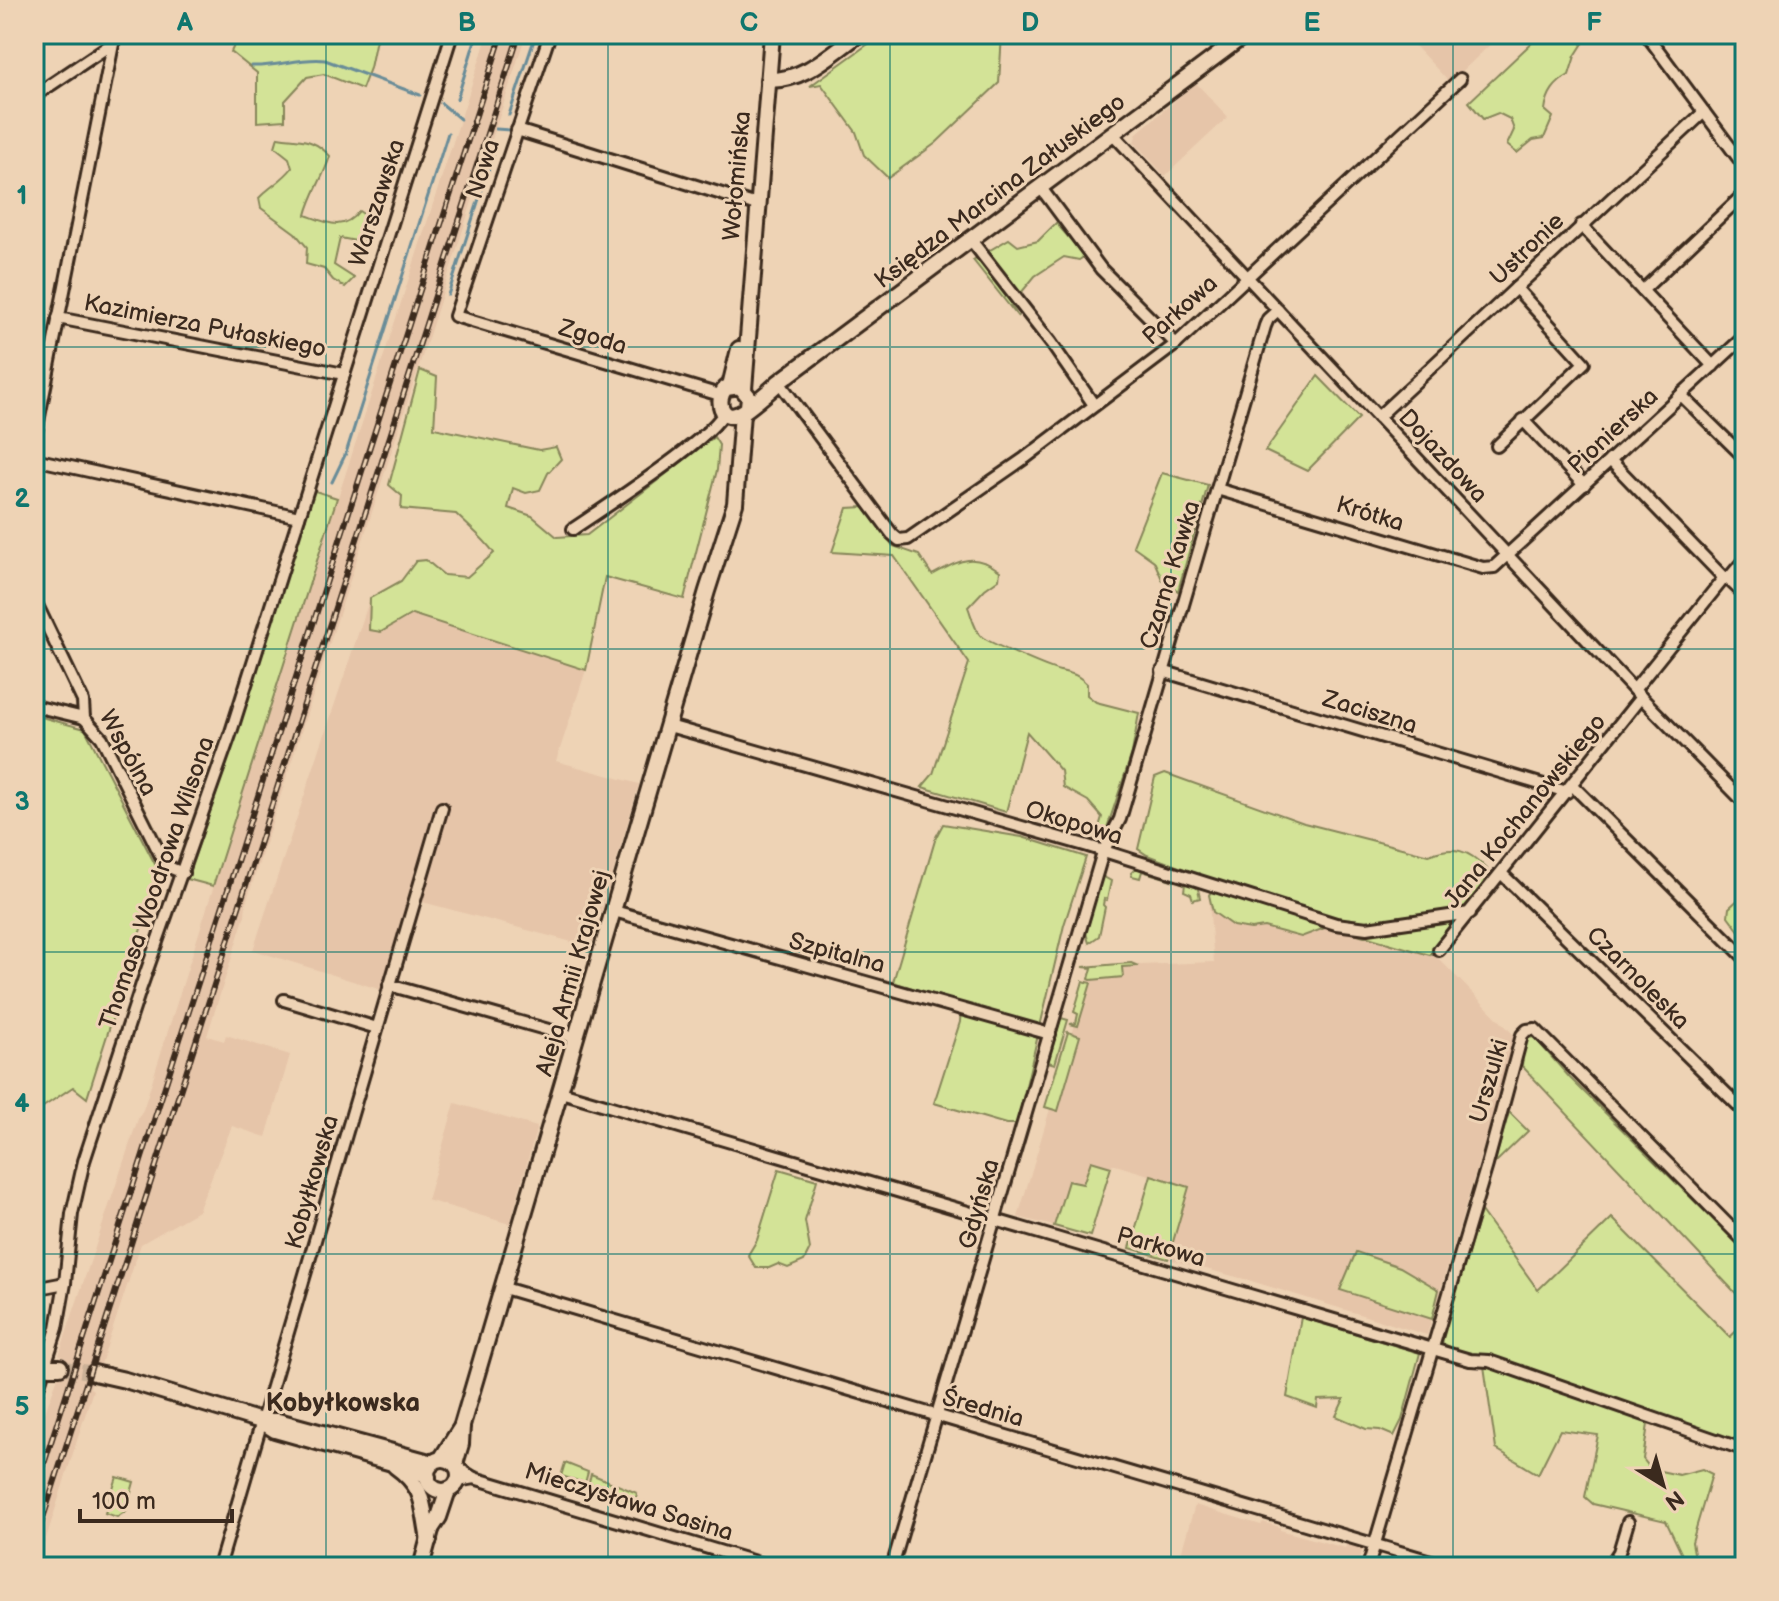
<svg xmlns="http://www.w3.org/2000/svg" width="1779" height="1601" font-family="'Balsamiq Sans',sans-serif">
<rect width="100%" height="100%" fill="#eed3b5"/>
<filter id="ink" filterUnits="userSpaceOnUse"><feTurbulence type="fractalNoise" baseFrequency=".0125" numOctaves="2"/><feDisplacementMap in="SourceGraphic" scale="16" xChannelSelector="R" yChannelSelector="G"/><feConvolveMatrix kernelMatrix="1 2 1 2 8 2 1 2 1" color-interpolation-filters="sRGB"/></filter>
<g filter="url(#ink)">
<!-- built -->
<g fill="#e6c5a9">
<path d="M488 34H526L246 903 245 915 207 1036 224 1041 226 1035 290 1055 266 1137 232 1126 198 1211 141 1244 101 1364H98L90 1388 93 1390 37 1567H34V1442L65 1358 59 1355 139 1116 143 1110 285 661Z"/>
<path d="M1404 34H1501L1450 83Z"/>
<path d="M1196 83 1228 117 1165 176 1134 142 1137 133Z"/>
<path d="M370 598 586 670 556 761 639 784 591 947 415 900 388 992 253 950Z"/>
<path d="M1208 890 1437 957 1516 1037 1427 1335 1248 1280 1168 1259 1189 1187 1112 1164 1111 1167 1091 1161 1084 1184 1068 1181 1054 1226 1018 1217 1092 967 1214 962Z"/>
<path d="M455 1103 537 1127 510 1224 427 1200Z"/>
<path d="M1195 1505 1261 1525 1263 1522 1280 1527V1530L1345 1548 1347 1544 1363 1548 1357 1567H1177Z"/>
</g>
<!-- green -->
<g fill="#d3e397" stroke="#87865a" stroke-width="2">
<path d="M239 34H377L370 68 362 89 324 74 307 77 285 101V120L257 122V73L231 52Z"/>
<path d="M882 34H1002L999 83 936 143 888 178 864 155 856 132 821 84 810 86Z"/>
<path d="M1541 34H1589L1575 56 1569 75C1555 83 1547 93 1545 110L1553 117 1544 138 1533 140 1517 153 1507 145 1514 130 1510 119 1498 113 1483 119 1469 102Z"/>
<path d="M278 137C302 141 312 137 330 156 324 177 311 194 306 215 327 223 343 232 359 211L369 218 370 233 361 242 340 238 334 265 354 278 345 287 333 280 324 269 306 264 307 247 295 233 261 208 259 198C270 186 282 181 292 168L289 158 275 147Z"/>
<path d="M1056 223 1085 256 1079 260 1064 257 1035 276 1011 305 1018 317 973 260 1009 239 1018 246 1038 241Z"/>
<path d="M420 370 437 377 434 428 539 450 556 447 561 459 548 473 540 490 526 493 513 488 508 508 532 516 557 537 587 535 714 437 719 445 717 470 684 599 605 577 586 670 412 614 381 632 369 630 370 598 401 581 416 561 426 560 444 575 467 577 494 553C484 538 469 527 456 514L401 509 402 496 389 485Z"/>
<path d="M1318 376 1359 418 1307 471 1265 451Z"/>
<path d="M1162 473 1208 485 1178 591 1162 579 1154 561 1133 546Z"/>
<path d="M312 490 337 498 213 886 187 879 225 768Z"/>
<path d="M865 507 893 546 919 555 932 575C959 561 972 551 1000 571L999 579 985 589 968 607C972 617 974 629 981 636 985 641 1050 669 1060 671 1073 674 1077 674 1087 684V695L1096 702 1139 713 1132 753 1106 831 1096 837 1102 817 1088 801 1063 787 1061 771 1027 732 1006 812 922 787 933 774 969 663 894 556 832 552 847 508Z"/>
<path d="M34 715 85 729 157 868 154 888 87 1098 73 1087 34 1113Z"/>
<path d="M1165 773 1304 823 1429 855C1454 845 1469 850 1487 869L1482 890 1430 955 1330 926 1301 937 1264 927 1251 929 1233 926 1213 912 1209 895 1211 892 1248 902 1244 891 1147 855 1138 849 1155 777Z"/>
<path d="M943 824 1022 837 1086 857 1064 925 1017 1124H1006L934 1103 960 1022 961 1003 893 982 936 837Z"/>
<path d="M1135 869H1139L1192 884 1198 889 1200 898 1193 900 1191 894 1184 891 1185 884 1142 871 1140 878 1132 876 1131 873Z"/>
<path d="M1102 876 1111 881 1107 900 1104 899 1103 905 1105 907 1099 936 1089 943 1086 933Z"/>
<path d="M1745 893V939L1728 916 1729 908Z"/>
<path d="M1131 963 1138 966 1122 967 1123 977 1091 980 1089 979 1092 968 1083 967Z"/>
<path d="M1083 981 1091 983 1078 1026 1070 1024 1076 1023 1078 1014 1074 1012Z"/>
<path d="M1061 1018 1068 1020 1055 1064 1048 1062Z"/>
<path d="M1068 1032 1080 1036 1058 1111 1045 1107Z"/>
<path d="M1534 1037 1570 1078 1745 1251V1303L1522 1066 1524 1039Z"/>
<path d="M1509 1112 1528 1131 1494 1164Z"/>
<path d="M1091 1161 1111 1167 1090 1236 1054 1226 1068 1181 1083 1184Z"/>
<path d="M779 1169 817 1180 805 1221 810 1249 804 1261 788 1268 778 1264 769 1268H756L748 1255 757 1240Z"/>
<path d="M1151 1175 1189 1187 1168 1259 1130 1248Z"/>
<path d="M1481 1211 1538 1290 1612 1218 1730 1337 1745 1323V1453L1648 1424 1643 1459 1651 1469 1679 1475 1702 1469 1712 1474 1692 1542 1695 1558 1683 1557 1666 1521 1593 1504 1585 1497 1598 1435 1560 1430 1538 1474 1496 1449 1484 1366 1441 1342Z"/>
<path d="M1356 1252 1400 1267 1439 1290 1432 1319 1340 1290Z"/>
<path d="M1301 1317 1420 1353 1402 1420 1394 1436 1380 1430 1366 1429 1336 1416 1344 1399 1318 1400 1317 1408 1287 1397Z"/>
<path d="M565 1463 588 1472 585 1483 561 1476Z"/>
<path d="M591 1474 637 1493 635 1503 587 1489Z"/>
<path d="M117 1477 134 1482 126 1511 117 1517 105 1513Z"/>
</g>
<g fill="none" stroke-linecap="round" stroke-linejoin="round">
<!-- stream -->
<g stroke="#698c98" stroke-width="3">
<path d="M251 66C277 67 301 57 325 60L420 95"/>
<path d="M457 99 477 34"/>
<path d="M441 103 460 119"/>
<path d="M509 115 536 34"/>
<path d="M496 129 510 130"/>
<path d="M448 295 495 149"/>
<path d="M332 482 346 453 448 133"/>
</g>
<!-- secondary-tunnel -->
<path stroke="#cab197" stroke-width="14" stroke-dasharray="14 7" stroke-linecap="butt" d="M60 1367 94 1373"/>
<!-- street casing -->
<g stroke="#3b2a1e" stroke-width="16">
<g id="street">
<path d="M550 34 455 316 720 395"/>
<path d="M1646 34 1745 167"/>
<path d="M34 96 113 43"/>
<path d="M517 130 757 205"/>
<path d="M1113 134 1634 690 1745 803"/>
<path d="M1041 188 1101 269 1176 344"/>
<path d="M1581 225 1713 366"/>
<path d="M971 240 1051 343 1094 405"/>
<path d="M1643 290 1745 193"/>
<path d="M58 318 344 374"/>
<path d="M779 382 892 534 899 540 908 539 1025 458 1176 344 1460 79"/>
<path d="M1681 395 1745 458"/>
<path d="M1378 417 1704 112"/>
<path d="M1523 420 1584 485"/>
<path d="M34 442 115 34"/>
<path d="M1497 446 1584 363 1516 288"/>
<path d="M34 459 299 517"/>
<path d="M1610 460 1724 578 1728 579 1745 595"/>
<path d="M1217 489 1483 568 1494 567 1745 336"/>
<path d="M573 529C601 510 714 437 724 412"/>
<path d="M1728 579 1745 559"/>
<path d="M34 599 83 701 84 718 102 738 162 858 171 868 183 873"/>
<path d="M1162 671 1567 792"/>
<path d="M1634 690 1724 578"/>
<path d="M34 706 84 718"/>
<path d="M669 726 1088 846 1336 924 1367 928 1470 913"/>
<path d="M1572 785 1745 958"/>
<path d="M1502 874 1745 1112"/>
<path d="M614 911 1050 1034"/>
<path d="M1439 950 1641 697"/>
<path d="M389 985 577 1038"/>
<path d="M284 1000 377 1028"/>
<path d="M561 1092 1470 1360 1489 1361 1745 1450"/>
<path d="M504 1288 1451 1567"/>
<path d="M34 1289 65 1283"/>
<path d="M34 1400 57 1328 65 1283 72 1214 84 1161 141 987 231 732 452 34"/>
<path d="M458 1468 474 1478 772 1567"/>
<path d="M458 1481 474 1478"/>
<path d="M219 1567 442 808"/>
<path d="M892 1567 1103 852 1120 819 1265 326 1268 319 1278 310"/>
<path d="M1368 1567 1487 1165 1522 1035 1527 1030 1535 1029 1745 1242"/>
<path d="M1609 1567 1619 1552 1628 1522"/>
</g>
</g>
<!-- secondary casing -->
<g stroke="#3b2a1e" stroke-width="20">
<g id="secondary">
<path d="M768 80C804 81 831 54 859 34"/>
<path d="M730 386 739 349"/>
<path d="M744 389 772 34"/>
<path d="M748 406 749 397 740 386 726 388C715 399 721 422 739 414 745 412 773 388 779 382L1246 34"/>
<path d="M50 1367H60"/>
<path d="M94 1373 125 1380 261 1421 275 1430 417 1470 428 1477"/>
<path d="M262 1421H278L433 1463"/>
<path d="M441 1459 462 1426"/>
<circle cx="443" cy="1475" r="16"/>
<path d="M455 1464 461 1444 462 1425 707 591 735 504 742 413"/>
<path d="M395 1466C426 1488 422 1506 429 1540"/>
<path d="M431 1529 439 1517 448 1490"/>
<path d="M421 1567 431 1530"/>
</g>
</g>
<!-- street -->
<use href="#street" stroke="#eed3b5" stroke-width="10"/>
<!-- secondary -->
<use href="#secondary" stroke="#eed3b5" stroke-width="14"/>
<!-- rail casing -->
<g stroke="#3b2a1e" stroke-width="6">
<g id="rail">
<path d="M34 1495 502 34"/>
<path d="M34 1546 519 34"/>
</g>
</g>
<!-- rail -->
<use href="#rail" stroke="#eed3b5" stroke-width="3" stroke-dasharray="9" stroke-linecap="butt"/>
</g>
</g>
<!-- grid -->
<path fill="none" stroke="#0f766e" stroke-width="2" stroke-opacity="0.55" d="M326 34V1567M608 34V1567M890 34V1567M1171 34V1567M1453 34V1567M34 347H1745M34 649H1745M34 952H1745M34 1254H1745"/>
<g text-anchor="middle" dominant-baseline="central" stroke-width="6" stroke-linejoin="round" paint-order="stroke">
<!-- street labels -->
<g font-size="24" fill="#3b2a1e" stroke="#eed3b5">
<text transform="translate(483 169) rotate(-72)">Nowa</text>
<text transform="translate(737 176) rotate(-85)">Wołomińska</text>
<text transform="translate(1000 191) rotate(-37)">Księdza Marcina Załuskiego</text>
<text transform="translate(377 203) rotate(-72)">Warszawska</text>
<text transform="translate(1527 249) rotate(-44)">Ustronie</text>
<text transform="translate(1180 310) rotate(-42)">Parkowa</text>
<text transform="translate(205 326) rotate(11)">Kazimierza Pułaskiego</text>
<text transform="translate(593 337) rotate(17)">Zgoda</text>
<text transform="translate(1613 431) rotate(-43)">Pionierska</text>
<text transform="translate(1443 456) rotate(47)">Dojazdowa</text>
<text transform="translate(1370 514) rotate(17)">Krótka</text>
<text transform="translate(1170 575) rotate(-73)">Czarna Kawka</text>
<text transform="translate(1370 712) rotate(17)">Zaciszna</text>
<text transform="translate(128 753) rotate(61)">Wspólna</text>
<text transform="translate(1525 811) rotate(-51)">Jana Kochanowskiego</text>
<text transform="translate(1074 823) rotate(17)">Okopowa</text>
<text transform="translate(157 883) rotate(-71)">Thomasa Woodrowa Wilsona</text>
<text transform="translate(837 953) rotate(15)">Szpitalna</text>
<text transform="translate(573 973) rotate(-74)">Aleja Armii Krajowej</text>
<text transform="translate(1638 978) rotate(45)">Czarnoleska</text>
<text transform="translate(1489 1081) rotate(-74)">Urszulki</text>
<text transform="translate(312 1182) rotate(-74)">Kobyłkowska</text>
<text transform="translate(979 1204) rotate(-74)">Gdyńska</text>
<text transform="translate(1161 1247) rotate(16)">Parkowa</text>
<text transform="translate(983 1408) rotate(16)">Średnia</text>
<text transform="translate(629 1502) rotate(17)">Mieczysława Sasina</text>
</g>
<!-- neighbourhood labels -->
<g font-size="26" font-weight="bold" fill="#3b2a1e" stroke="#eed3b5">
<text x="343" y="1403">Kobyłkowska</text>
</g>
</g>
<!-- margin -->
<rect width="1779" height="1601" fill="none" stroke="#eed3b5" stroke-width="88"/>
<!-- north arrow -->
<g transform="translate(1663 1485) rotate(143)" stroke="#eed3b5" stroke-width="6" paint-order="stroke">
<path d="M0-6L14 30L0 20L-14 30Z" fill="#3b2a1e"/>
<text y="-12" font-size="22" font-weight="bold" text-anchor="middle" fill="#3b2a1e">N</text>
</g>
<!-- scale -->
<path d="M80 1509v12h152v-12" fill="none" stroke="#3b2a1e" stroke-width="4"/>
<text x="92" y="1509" font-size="24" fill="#3b2a1e" stroke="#eed3b5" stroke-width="6" paint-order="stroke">100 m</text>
<rect x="44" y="44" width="1691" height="1513" fill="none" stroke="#0f766e" stroke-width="3"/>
<g font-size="26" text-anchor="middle" font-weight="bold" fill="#0f766e">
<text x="185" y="31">A</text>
<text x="467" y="31">B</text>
<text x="749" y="31">C</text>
<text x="1030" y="31">D</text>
<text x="1312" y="31">E</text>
<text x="1594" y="31">F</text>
<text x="22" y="204">1</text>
<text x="22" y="507">2</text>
<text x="22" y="810">3</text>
<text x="22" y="1112">4</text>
<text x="22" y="1415">5</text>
</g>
</svg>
